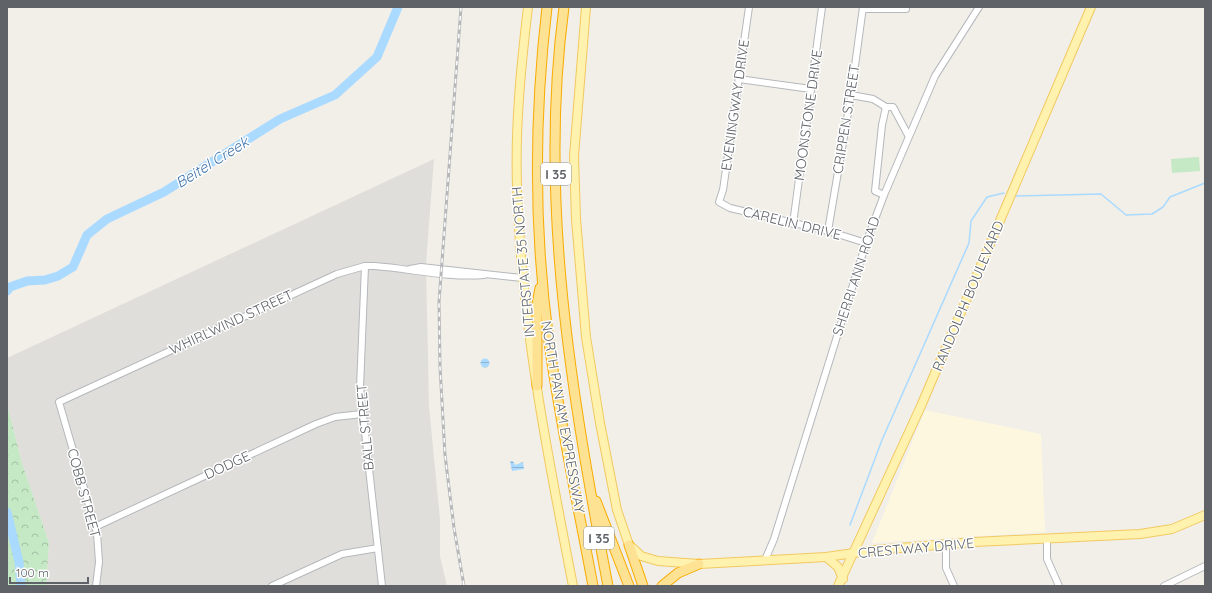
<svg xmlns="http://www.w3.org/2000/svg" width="1212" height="593" font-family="Quicksand,sans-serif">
<defs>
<pattern id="park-crowns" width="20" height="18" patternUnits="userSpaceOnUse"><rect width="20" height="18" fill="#c5e8c5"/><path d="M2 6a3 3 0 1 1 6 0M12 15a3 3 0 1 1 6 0" fill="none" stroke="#a3c0a4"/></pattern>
<pattern id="water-rules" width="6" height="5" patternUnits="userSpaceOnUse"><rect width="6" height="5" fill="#aadaff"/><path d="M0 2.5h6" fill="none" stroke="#8eb4d2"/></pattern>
</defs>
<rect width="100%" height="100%" fill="#f1efe8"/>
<!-- commercial -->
<path fill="#fef7e0" d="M925 410 1041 434 1045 532 872 543Z"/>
<!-- industrial -->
<path fill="#e0deda" d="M434 159 426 264 429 406 440 519V556L447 586H46L49 543 22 463 7 404V358Z"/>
<!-- grass -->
<path fill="#c5e8c5" d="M1199 157 1200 171 1172 173 1171 159Z"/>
<!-- park -->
<path fill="url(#park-crowns)" d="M7 404 22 463 49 543 46 586H7Z"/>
<!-- water -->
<g fill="url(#water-rules)">
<circle cx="485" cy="363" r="4.5"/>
<path d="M510 461H513L515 465 523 462 524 469 512 471Z"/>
</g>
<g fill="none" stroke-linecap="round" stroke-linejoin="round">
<!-- stream -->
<g stroke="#aadaff" stroke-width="1.5">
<path d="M1015 196 1101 194 1126 215 1152 214 1163 207 1170 197 1205 183"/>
<path d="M850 525 882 440 969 243 971 221 987 197 1004 193"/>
</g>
<!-- river -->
<g stroke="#aadaff" stroke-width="9">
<path d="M7 291 10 287 27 281 45 280 58 276 73 267 87 235 107 219 164 192 280 119 335 95 377 57 398 7"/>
<path d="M7 512 19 562 21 586"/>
</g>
<!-- minor casing -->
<g stroke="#b5b8bc" stroke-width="8">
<g id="minor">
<path d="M749 7 723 190 719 202 730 208 828 231 866 243"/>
<path d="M863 9H906"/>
<path d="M739 79 811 89"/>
<path d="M851 95 873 99 886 107H893L908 135"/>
<path d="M884 195 875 191 882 125 886 107"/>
<path d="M793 224 822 7"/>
<path d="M828 231 851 95 863 7"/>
<path d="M365 266 360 387 382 586"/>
<path d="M410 269 421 267 522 278"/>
<path d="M95 527 316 424 335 417 362 414"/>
<path d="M1047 540V559L1059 586"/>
<path d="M946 545V568L954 586"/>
<path d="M765 560 774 539 866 243 884 195 935 76 979 7"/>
<path d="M96 586 99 562 97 533 59 402 337 274 365 266H375C412 269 448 278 484 275"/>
<path d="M272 586 342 554 378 548"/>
<path d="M1164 586 1205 566"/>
</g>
</g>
<!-- major casing -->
<g stroke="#f2c960" stroke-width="10">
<g id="major">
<path d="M528 7C521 66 515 126 517 185 521 321 547 453 573 586"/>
<path d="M586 7 574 156 576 219 586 337 600 423 617 510 629 545 636 551 641 556 658 561 699 564 826 557 875 550 974 542 1140 534 1172 529 1205 515"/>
<path d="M826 557 838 567 843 579"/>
<path d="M838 586 921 406 1091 7"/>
</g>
</g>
<!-- highway casing -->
<g stroke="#f9ab00" stroke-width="11">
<g id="highway">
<path d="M547 7C534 118 534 232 549 342 560 424 578 505 593 586"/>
<path d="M564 7C538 201 572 396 608 586"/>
<path d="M537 386V304L540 288"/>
<path d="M596 501 629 586"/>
<path d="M629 545 643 586"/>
<path d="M662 586 678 573 699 564"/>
</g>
</g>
<!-- minor -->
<use href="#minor" stroke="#fff" stroke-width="6"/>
<!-- major -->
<use href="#major" stroke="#fff2af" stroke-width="8"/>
<!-- highway -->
<use href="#highway" stroke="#fde293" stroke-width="9"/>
<!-- rail casing -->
<g stroke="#b6b7b8" stroke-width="3">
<path id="rail" d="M461 7 439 302 440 367 445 455 454 528 464 586"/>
</g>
<!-- rail -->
<use href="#rail" stroke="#fff" stroke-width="1.5" stroke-dasharray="4.5" stroke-linecap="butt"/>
</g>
<g text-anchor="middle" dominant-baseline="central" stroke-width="3" stroke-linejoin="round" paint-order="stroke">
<!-- shield labels -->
<g fill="#fff" stroke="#8f9295" stroke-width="1">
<rect x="541" y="163" width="30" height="22" rx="3"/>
<rect x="584" y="527" width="30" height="22" rx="3"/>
</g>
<g font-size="13" font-weight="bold" fill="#5f6368">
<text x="556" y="174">I 35</text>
<text x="599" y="538">I 35</text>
</g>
<!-- street labels -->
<g font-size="14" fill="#5f6368" stroke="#fff">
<text transform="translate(735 105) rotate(-82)">EVENINGWAY DRIVE</text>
<text transform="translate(808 115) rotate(-82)">MOONSTONE DRIVE</text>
<text transform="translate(846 119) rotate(-81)">CRIPPEN STREET</text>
<text transform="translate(792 223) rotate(14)">CARELIN DRIVE</text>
<text transform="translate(523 262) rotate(-95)">INTERSTATE 35 NORTH</text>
<text transform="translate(856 276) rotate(-72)">SHERRI ANN ROAD</text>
<text transform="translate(968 296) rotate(-67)">RANDOLPH BOULEVARD</text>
<text transform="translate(231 322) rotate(-25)">WHIRLWIND STREET</text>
<text transform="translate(563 417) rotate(80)">NORTH PAN AM EXPRESSWAY</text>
<text transform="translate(365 427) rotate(-95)">BALL STREET</text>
<text transform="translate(227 465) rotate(-25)">DODGE</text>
<text transform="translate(84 493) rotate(75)">COBB STREET</text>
<text transform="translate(916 548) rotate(-5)">CRESTWAY DRIVE</text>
</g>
<!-- water labels -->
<g font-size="15" font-style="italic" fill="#4174aa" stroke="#fff">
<text transform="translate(212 162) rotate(-32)">Beitel Creek</text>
</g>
</g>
<!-- border -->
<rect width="1212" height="593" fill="none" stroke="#5f6368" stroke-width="16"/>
<!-- scale -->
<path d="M10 577v6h78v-6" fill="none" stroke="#5f6368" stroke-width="2"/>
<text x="16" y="577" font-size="12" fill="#5f6368" stroke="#ffffff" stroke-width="3" paint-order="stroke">100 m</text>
</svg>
